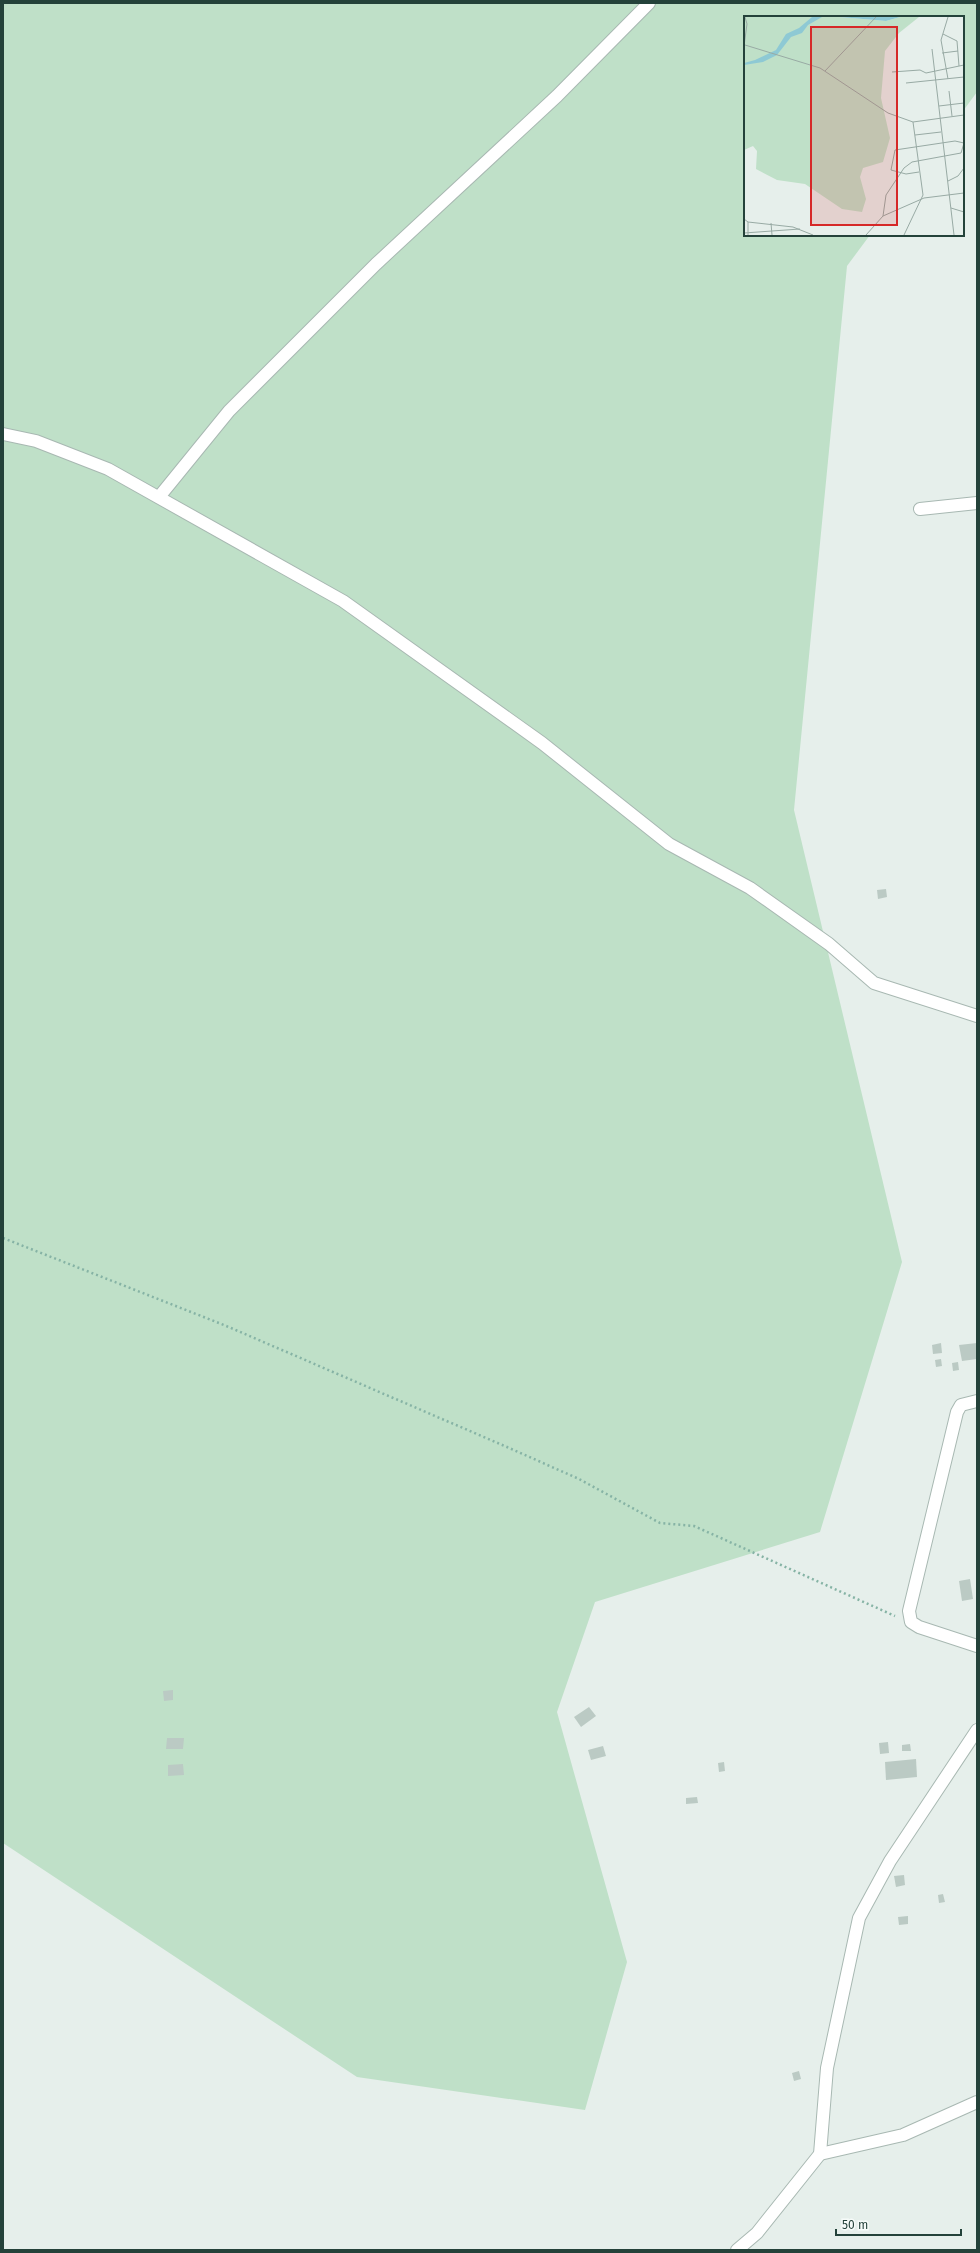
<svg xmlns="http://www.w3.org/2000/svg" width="980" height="2253" font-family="'Fira Sans',sans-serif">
<rect width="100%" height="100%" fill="#e6efeb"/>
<!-- green -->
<path fill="#bfe0c8" d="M3 3H977V92L963 111V17H745V235H870L847 266 794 810 902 1262 820 1532 595 1602 557 1712 627 1962 585 2110 357 2077 3 1843Z"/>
<!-- building -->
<g fill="#bbcac4">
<path d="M886 889 887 897 878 899 877 890Z"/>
<path d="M941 1343 942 1353 933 1354 932 1345Z"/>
<path d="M977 1343V1359L962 1361 959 1345Z"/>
<path d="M941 1359 942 1366 936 1367 935 1360Z"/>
<path d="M958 1362 959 1370 953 1371 952 1363Z"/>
<path d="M970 1579 973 1599 962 1601 959 1581Z"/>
<path d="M173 1690V1700L164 1701 163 1691Z"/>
<path d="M589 1707 596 1716 581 1727 574 1717Z"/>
<path d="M167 1738H184L183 1749H166Z"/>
<path d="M888 1742 889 1753 880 1754 879 1743Z"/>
<path d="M910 1744 911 1751H902V1745Z"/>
<path d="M603 1746 606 1756 591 1760 588 1750Z"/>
<path d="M916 1759 917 1777 886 1780 885 1762Z"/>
<path d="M724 1762 725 1771 719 1772 718 1763Z"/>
<path d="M183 1764 184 1775 168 1776V1765Z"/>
<path d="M697 1797 698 1803 686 1804V1798Z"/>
<path d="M904 1875 905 1885 896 1887 894 1876Z"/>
<path d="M943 1894 945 1902 939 1903 938 1895Z"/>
<path d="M908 1916V1924L899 1925 898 1917Z"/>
<path d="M799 2071 801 2079 794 2081 792 2073Z"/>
</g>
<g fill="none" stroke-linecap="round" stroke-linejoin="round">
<!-- minor casing -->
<g stroke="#a8b8b2" stroke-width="14">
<g id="minor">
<path d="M3 434 36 441 108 469 343 601 542 743 669 844 750 888 829 944 874 983 977 1016"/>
<path d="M159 497 229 411 376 264 557 96 649 3"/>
<path d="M920 509 977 503"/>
<path d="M977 1401 961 1405 957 1412 909 1611 911 1622 919 1627 977 1646"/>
<path d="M820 2154 903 2135 977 2102"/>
<path d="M737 2250 757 2233 820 2154 827 2068 859 1918 890 1861 977 1730"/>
</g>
</g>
<!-- path -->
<path stroke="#86b3a5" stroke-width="2.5" stroke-dasharray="2 3" stroke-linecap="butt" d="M3 1238 224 1325 507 1447 579 1479 660 1523 694 1526 895 1616"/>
<!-- minor -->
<use href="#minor" stroke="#fff" stroke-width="12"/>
</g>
<!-- overview -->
<g transform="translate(744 16)">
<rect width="220" height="220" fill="#e6efeb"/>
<path d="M0 1H96L142 5 156 1H175L155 17 141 35 137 82 146 122 139 146 119 152 116 161 122 183 118 196 98 193 61 168 33 164 12 153 13 135 9 130 0 134Z" fill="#bfe0c8"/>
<path d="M68 1H78L64 9 58 17 47 21 33 39 19 46 0 49V47L11 44 32 34 42 18 55 12ZM96 1H156L142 5Z" fill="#8ec9d4"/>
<path fill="none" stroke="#98aaa4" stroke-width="1" d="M199 18 213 25 215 50M1 29 76 52 144 97 169 106 220 99M0 30 3 8 1 1M188 33 210 219M198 37 214 35M81 55 132 1M148 56 176 54 182 57 220 49M204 63 197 24 204 1M162 67 220 61M205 75 208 100M195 90 220 87M171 119 197 116M175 156 162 158 147 154 151 134 211 125 220 127M204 165 214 160 220 152M207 192 220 196M139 200 180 182 220 177M0 203 4 206 49 211 69 219M4 206V219M27 207 28 219M0 217 56 213M122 219 139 200 142 179 160 152 168 146 217 137 220 127M160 219 179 179 169 106"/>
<path fill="#d62828" fill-opacity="0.15" stroke="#d62828" stroke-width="2" d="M67 11H153V209H67Z"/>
<rect width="220" height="220" fill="none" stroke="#24423a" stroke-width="2"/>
</g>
<!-- border -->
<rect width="980" height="2253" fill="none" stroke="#24423a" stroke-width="8"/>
<!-- scale -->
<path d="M836 2229v6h125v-6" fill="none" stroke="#24423a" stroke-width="2"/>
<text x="842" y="2229" font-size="12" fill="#24423a" stroke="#f7fbf9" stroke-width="3" paint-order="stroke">50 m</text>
</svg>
